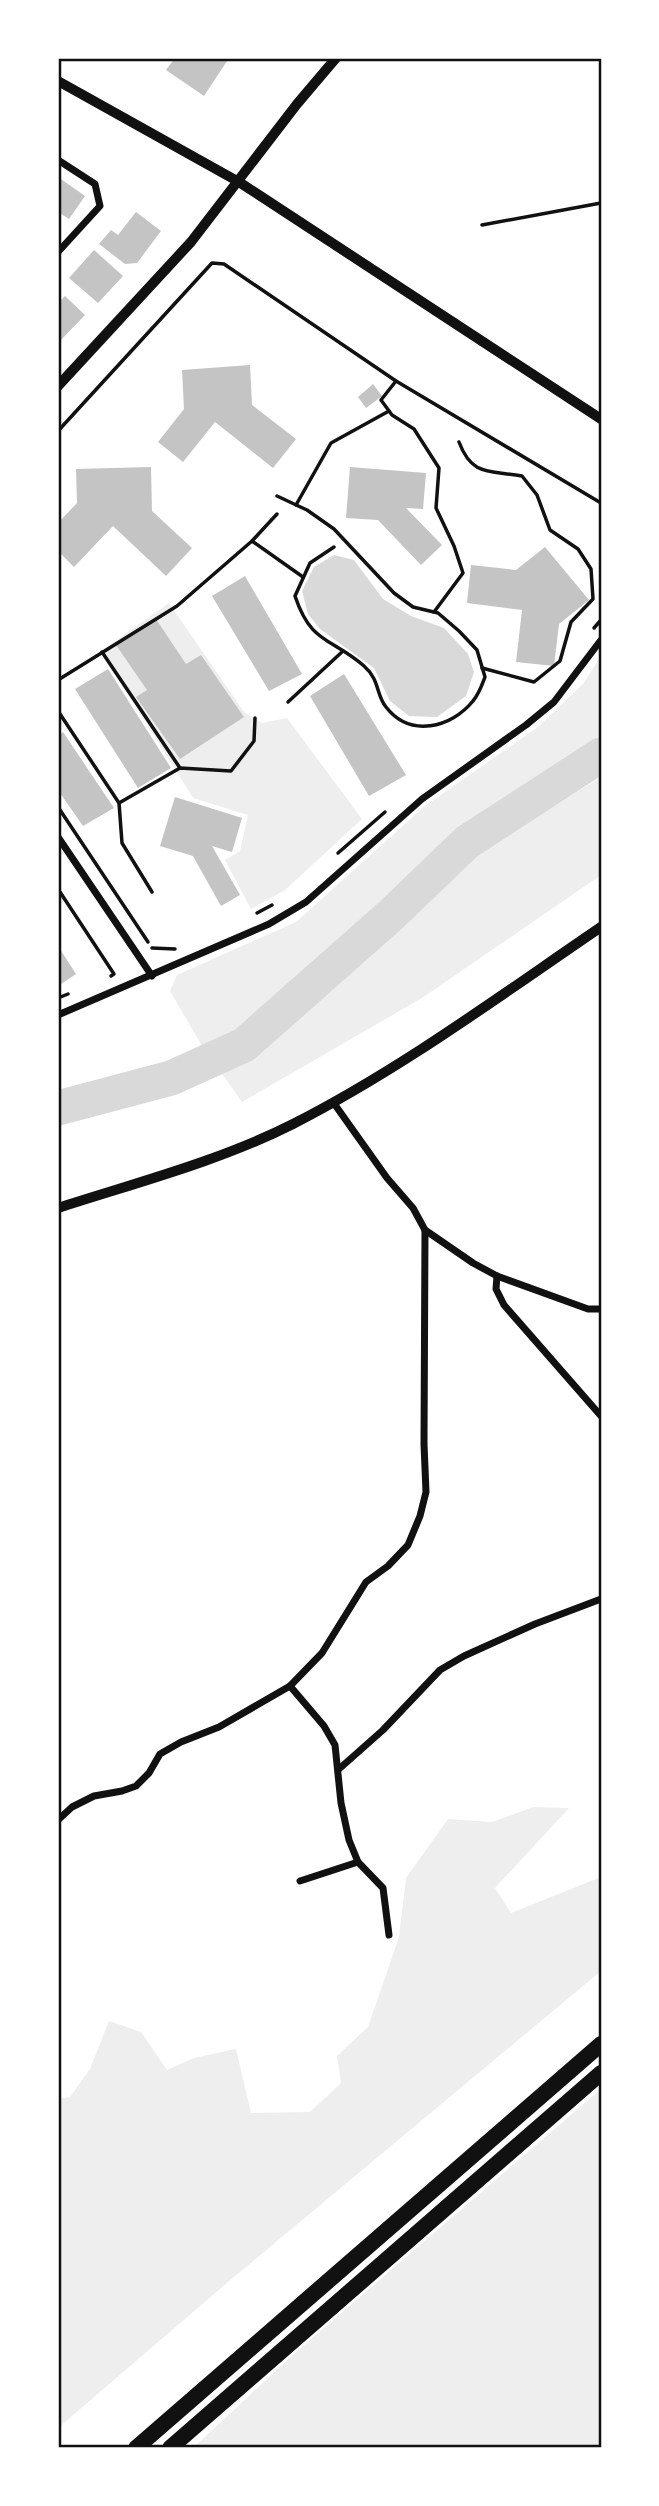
<svg xmlns="http://www.w3.org/2000/svg" width="659" height="2506" font-family="Literata,serif">
<rect width="100%" height="100%" fill="#fff"/>
<!-- green -->
<g fill="#eee">
<path d="M169 603 244 712 262 723 287 718 362 819 285 890 251 909 225 860 240 851 248 815 193 798 101 651Z"/>
<path d="M601 656V744L458 832 338 947 254 1022 202 1046 170 991 177 975 296 922 425 806 538 727 583 684Z"/>
<path d="M601 777V875L422 998 242 1102 215 1064 253 1048 472 857Z"/>
<path d="M533 1807 569 1808 495 1888 511 1913 601 1877V1971L228 2282 58 2428V2099L70 2097 90 2069 109 2021 141 2032 167 2070 194 2058 236 2049 251 2113 310 2112 341 2083 337 2056 368 2027 399 1937 406 1878 448 1819 492 1822Z"/>
<path d="M601 2089V2448H193L296 2352Z"/>
</g>
<!-- water -->
<path fill="#d9d9d9" d="M334 555 354 560 383 599 411 616 444 628 468 654 474 672 466 696 437 717 409 716 390 701 374 668 320 629 308 614 302 591 314 567Z"/>
<g fill="none" stroke-linecap="round" stroke-linejoin="round">
<!-- river -->
<path stroke="#d9d9d9" stroke-width="35" d="M58 1108 171 1078 244 1045 391 915 467 842 601 755"/>
</g>
<!-- building -->
<g fill="#c4c4c4">
<path d="M175 58H229L204 96 166 70Z"/>
<path d="M58 177 85 196 69 219 58 212Z"/>
<path d="M136 212 161 231 137 263 125 264 99 244 111 230 118 235Z"/>
<path d="M94 250 123 276 98 303 69 278Z"/>
<path d="M65 296 85 315 58 343V303Z"/>
<path d="M250 365 252 405 296 439 273 468 215 422 183 462 158 442 184 409 182 370Z"/>
<path d="M373 384 382 396 366 408 358 397Z"/>
<path d="M151 467 152 511 192 548 166 576 113 526 74 567 58 551V523L77 503 76 469Z"/>
<path d="M350 467 426 473 423 509 406 508 442 545 421 565 378 520 346 518Z"/>
<path d="M545 547 589 600 559 624 554 666 516 662 522 610 467 603 471 565 516 570Z"/>
<path d="M245 576 302 674 269 691 212 596Z"/>
<path d="M156 619 186 664 201 655 244 717 180 759 136 697 147 690 116 645Z"/>
<path d="M108 669 171 768 138 788 75 689Z"/>
<path d="M344 674 406 775 369 796 310 696Z"/>
<path d="M63 732 114 808 83 826 58 790V736Z"/>
<path d="M175 797 242 818 232 852 212 846 240 895 221 906 193 856 160 846Z"/>
<path d="M58 946 76 974 58 986Z"/>
</g>
<g fill="none" stroke-linecap="round" stroke-linejoin="round">
<!-- path -->
<g stroke="#111" stroke-width="3.5">
<path d="M482 225 601 203"/>
<path d="M396 381 381 400 392 415 414 429 439 468 436 508 454 546 463 573 434 612"/>
<path d="M58 431 212 263 224 264 396 381 601 503"/>
<path d="M459 442C472 477 490 470 522 476L537 495 550 530 578 549 591 569 593 599 571 622 560 661 534 682 482 668"/>
<path d="M277 496 307 510 334 529 394 593 413 607 438 613 459 631 477 650 485 677C482 685 479 694 473 701 451 728 410 738 386 707 376 695 380 680 364 666 330 637 311 644 295 596L310 563 334 547"/>
<path d="M296 505 331 443 389 411"/>
<path d="M277 514 252 541 303 577"/>
<path d="M594 628 601 620"/>
<path d="M102 652 180 768"/>
<path d="M58 680 177 606 252 541"/>
<path d="M288 702 343 651"/>
<path d="M58 711 119 803 122 843 152 892"/>
<path d="M119 803 180 768 231 771 254 741 255 718"/>
<path d="M58 807 148 942"/>
<path d="M338 853 385 812"/>
<path d="M58 889 114 974 111 976"/>
<path d="M257 913 272 905"/>
<path d="M152 948 175 949"/>
<path d="M58 998 68 994"/>
</g>
<!-- minor -->
<g stroke="#111" stroke-width="7">
<path d="M58 160 95 184 100 206 58 252"/>
<path d="M58 837 152 976"/>
<path d="M58 1015 269 924 306 902 422 799 526 725 554 702 601 640"/>
<path d="M425 1230 473 1263 497 1276 588 1309H601"/>
<path d="M497 1276 496 1289 504 1305 601 1416"/>
<path d="M290 1686 324 1726 335 1745 341 1803 349 1840 358 1862 383 1888 389 1935"/>
<path d="M339 1769 383 1730 440 1670 464 1656 535 1624 601 1599"/>
<path d="M58 1820 72 1807 94 1796 122 1791 136 1786 149 1773 160 1754 181 1742 219 1727 290 1686 322 1653 366 1582 388 1566 408 1545 420 1516 426 1492 424 1444 425 1230 413 1208 387 1178 333 1102"/>
<path d="M300 1881 358 1862"/>
</g>
<!-- tertiary -->
<g stroke="#111" stroke-width="10">
<path d="M58 81 239 182 601 419"/>
<path d="M58 386 191 242 297 104 336 58"/>
<path d="M58 1208C135 1183 220 1161 293 1124 401 1069 501 995 601 927"/>
</g>
<!-- motorway -->
<g stroke="#111" stroke-width="16">
<path d="M136 2448 601 2044"/>
<path d="M170 2448 601 2073"/>
</g>
</g>
<!-- border -->
<rect width="659" height="2506" fill="none" stroke="#ffffff" stroke-width="119"/>
<rect x="60" y="60" width="540" height="2386" fill="none" stroke="#111" stroke-width="2.5"/>
</svg>
